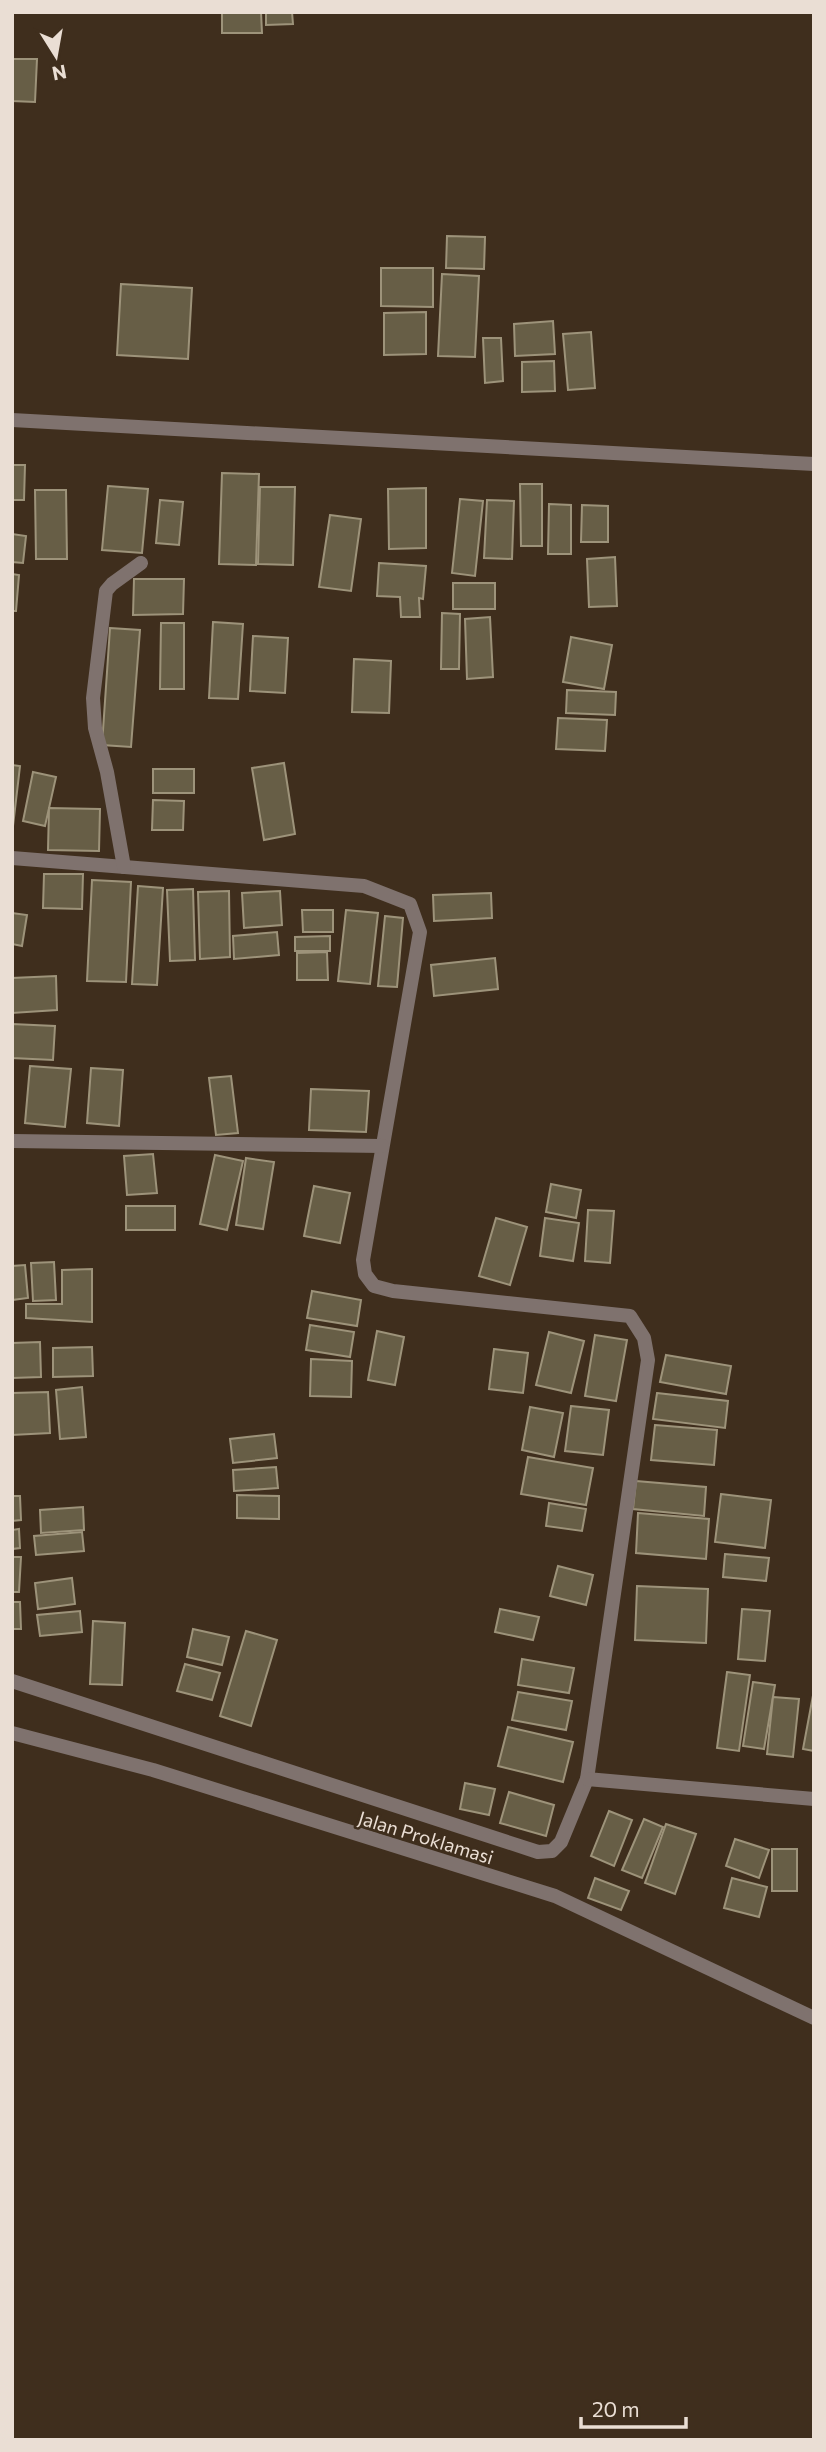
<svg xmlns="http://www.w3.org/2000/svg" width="826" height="2452" font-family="Commissioner,sans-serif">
<rect width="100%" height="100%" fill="#3f2e1d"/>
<!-- building -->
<g fill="#675e46" stroke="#9d937a" stroke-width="2">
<path d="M222 12H261L262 33H222Z"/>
<path d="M266 12H292L293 24 266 25Z"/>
<path d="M12 59H37L35 102 12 101Z"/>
<path d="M447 236 485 237 484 269 446 268Z"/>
<path d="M381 268H433V307L381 306Z"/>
<path d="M442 274 479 276 475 357 438 356Z"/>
<path d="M121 284 192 288 188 359 117 355Z"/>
<path d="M426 312V354L384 355V313Z"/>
<path d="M553 321 555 354 515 356 514 324Z"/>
<path d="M591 332 595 388 568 390 563 334Z"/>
<path d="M483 338H501L503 381 485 383Z"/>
<path d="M554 361 555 391 522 392V362Z"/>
<path d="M12 465H25L24 500H12Z"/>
<path d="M222 473 259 474 256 565 219 564Z"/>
<path d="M520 484H542V546H521Z"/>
<path d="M108 486 148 489 142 553 102 550Z"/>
<path d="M260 487H295L293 565 258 564Z"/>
<path d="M426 488V548L389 549 388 489Z"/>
<path d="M35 490H66L67 559H36Z"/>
<path d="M460 499 483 501 475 576 452 573Z"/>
<path d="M160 500 183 502 179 545 156 543Z"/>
<path d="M487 500 514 501 512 559 484 558Z"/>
<path d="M549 504 571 505V554H548Z"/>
<path d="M582 505 608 506V542H581Z"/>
<path d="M330 515 361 519 351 591 319 587Z"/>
<path d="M12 534 26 536 23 563 12 562Z"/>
<path d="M615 557 617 606 589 607 587 559Z"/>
<path d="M379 563 426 566 423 599 419 598 420 617H401L400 597 377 596Z"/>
<path d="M12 574 19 575 16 611H12Z"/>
<path d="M134 579H184L183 614 133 615Z"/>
<rect x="453" y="583" width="42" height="26"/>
<path d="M442 613 460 614 459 669H441Z"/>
<path d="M490 617 493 677 467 679 465 619Z"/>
<path d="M213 622 243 624 238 699 209 698Z"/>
<path d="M161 623H184V689H160Z"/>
<path d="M110 628 140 630 131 747 102 745Z"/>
<path d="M253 636 288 638 285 693 250 691Z"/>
<path d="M571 637 612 645 604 689 563 682Z"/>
<path d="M354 659 391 661 389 713 352 712Z"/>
<path d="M567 690 616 692 615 715 566 713Z"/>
<path d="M558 718 607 720 605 751 556 749Z"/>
<path d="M284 763 295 834 264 840 252 768Z"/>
<path d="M12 765 20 766 13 826H12Z"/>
<rect x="153" y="769" width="41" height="24"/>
<path d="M33 772 56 777 45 826 23 821Z"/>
<path d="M153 800 184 801 183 830H152Z"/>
<path d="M49 808 100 809 99 851 48 850Z"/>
<path d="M44 874H83L82 909 43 908Z"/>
<path d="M92 880 131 882 126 982 87 981Z"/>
<path d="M138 886 163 888 157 985 132 984Z"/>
<path d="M193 889 195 960 170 961 167 890Z"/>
<path d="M229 891 230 957 200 959 198 892Z"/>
<path d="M280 891 282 925 244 928 242 893Z"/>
<path d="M491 893 492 918 434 921 433 895Z"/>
<path d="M302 910H333V932H303Z"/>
<path d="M346 910 378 913 370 984 338 981Z"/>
<path d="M12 913 27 915 22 946 12 944Z"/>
<path d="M385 916 403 918 397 987 378 986Z"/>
<path d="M277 932 279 955 234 959 233 936Z"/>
<path d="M330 936V951H295V937Z"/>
<path d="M327 952 328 980H297V953Z"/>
<path d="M495 958 498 989 434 996 431 965Z"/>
<path d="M56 976 57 1010 12 1013V978Z"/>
<path d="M12 1024 55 1026 53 1060 12 1058Z"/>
<path d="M30 1066 71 1069 65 1127 25 1123Z"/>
<path d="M91 1068 123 1070 119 1126 87 1123Z"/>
<path d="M231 1076 238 1133 216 1135 209 1078Z"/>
<path d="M311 1089 369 1091 366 1132 309 1130Z"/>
<path d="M153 1154 157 1193 127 1195 124 1156Z"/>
<path d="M215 1155 243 1161 227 1230 200 1224Z"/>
<path d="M246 1158 274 1162 263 1229 236 1225Z"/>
<path d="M551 1184 581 1190 576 1218 546 1212Z"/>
<path d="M314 1186 350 1193 340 1243 304 1236Z"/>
<rect x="126" y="1206" width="49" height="24"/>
<path d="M588 1210 614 1211 610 1263 585 1261Z"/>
<path d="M496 1218 527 1227 510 1285 479 1276Z"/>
<path d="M545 1218 579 1223 573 1261 540 1256Z"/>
<path d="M54 1262 56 1300 33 1301 31 1263Z"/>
<path d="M25 1265 28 1298 12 1300V1266Z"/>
<path d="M92 1269V1322L26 1318V1304H62V1270Z"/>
<path d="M312 1291 361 1300 357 1326 307 1318Z"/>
<path d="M310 1325 354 1332 350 1357 306 1350Z"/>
<path d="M377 1331 404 1337 395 1385 368 1380Z"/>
<path d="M549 1332 584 1341 571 1393 536 1385Z"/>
<path d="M595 1335 627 1340 616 1401 585 1396Z"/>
<path d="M40 1342 41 1377 12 1378V1343Z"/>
<path d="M92 1347 93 1376 53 1377V1348Z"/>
<path d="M494 1349 528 1353 523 1393 489 1389Z"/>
<path d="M666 1355 731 1366 726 1394 660 1382Z"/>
<path d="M311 1359 352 1361 351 1397 310 1396Z"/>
<path d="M82 1387 86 1437 60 1439 56 1390Z"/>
<path d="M48 1392 50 1433 12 1435V1393Z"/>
<path d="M657 1393 728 1401 725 1428 653 1419Z"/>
<path d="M571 1406 609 1410 603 1455 565 1451Z"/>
<path d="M530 1407 563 1413 554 1457 522 1450Z"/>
<path d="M655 1425 717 1430 714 1465 651 1460Z"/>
<path d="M274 1434 277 1458 233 1463 230 1439Z"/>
<path d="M528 1457 593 1468 586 1505 521 1494Z"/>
<path d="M276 1467 278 1488 234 1491 233 1470Z"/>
<path d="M636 1481 706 1487 704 1516 633 1509Z"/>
<path d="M721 1494 771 1500 765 1548 715 1542Z"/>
<path d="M237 1495 279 1496V1519L237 1518Z"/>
<path d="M12 1496H20L21 1520 12 1521Z"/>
<path d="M549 1503 586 1509 582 1531 546 1526Z"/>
<path d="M83 1507 84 1530 41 1533 40 1510Z"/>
<path d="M638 1513 709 1519 706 1559 636 1553Z"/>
<path d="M19 1529 20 1548 12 1549V1530Z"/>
<path d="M82 1532 84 1551 36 1555 34 1536Z"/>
<path d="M725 1554 769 1558 766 1581 723 1577Z"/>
<path d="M12 1557H21L19 1592H12Z"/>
<path d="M558 1566 593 1575 586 1605 550 1596Z"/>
<path d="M72 1578 75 1604 38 1609 35 1583Z"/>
<path d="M637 1586 708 1589 706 1643 635 1640Z"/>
<path d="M12 1602H20L21 1629H12Z"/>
<path d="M500 1609 539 1617 533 1640 495 1632Z"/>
<path d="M742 1609 770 1611 765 1661 738 1659Z"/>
<path d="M80 1611 82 1632 40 1636 37 1615Z"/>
<path d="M93 1621 125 1623 122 1685 90 1684Z"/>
<path d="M193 1629 229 1637 222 1665 187 1657Z"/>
<path d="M246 1631 277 1640 251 1726 220 1716Z"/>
<path d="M522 1659 574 1668 569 1693 518 1685Z"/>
<path d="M185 1664 220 1673 212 1700 177 1691Z"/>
<path d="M727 1672 750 1675 739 1751 717 1748Z"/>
<path d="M753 1682 775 1685 764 1749 743 1746Z"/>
<path d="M814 1690V1751L803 1749Z"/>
<path d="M518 1692 572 1701 566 1730 512 1720Z"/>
<path d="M773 1697 799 1699 793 1757 767 1754Z"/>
<path d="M508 1727 573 1742 563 1782 498 1766Z"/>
<path d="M465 1783 495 1789 489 1815 460 1809Z"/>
<path d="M509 1792 554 1805 546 1836 500 1823Z"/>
<path d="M609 1811 632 1820 614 1866 591 1856Z"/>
<path d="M644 1819 663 1827 642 1878 622 1870Z"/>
<path d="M666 1824 696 1834 675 1894 645 1883Z"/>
<path d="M735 1839 769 1850 759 1878 726 1866Z"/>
<rect x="772" y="1849" width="25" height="42"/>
<path d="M595 1878 629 1891 621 1910 588 1898Z"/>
<path d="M732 1878 767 1887 759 1917 724 1908Z"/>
</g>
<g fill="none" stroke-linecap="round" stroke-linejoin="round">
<!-- minor -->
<g stroke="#7f726e" stroke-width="14">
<path d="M12 420 814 464"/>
<path d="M12 858 364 886 410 904 420 932 363 1260 365 1274 374 1286 393 1291 630 1316 644 1338 648 1360 587 1779 561 1842 552 1851 538 1852 12 1681"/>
<path d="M124 867 107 772 95 728 93 698 106 591 112 584 141 563"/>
<path d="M12 1141 382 1146"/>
<path d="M12 1733 153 1770 555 1896 814 2018"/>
<path d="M587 1779 814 1799"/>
</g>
</g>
<g text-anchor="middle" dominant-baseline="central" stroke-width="5" stroke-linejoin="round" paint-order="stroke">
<!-- street labels -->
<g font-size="19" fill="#eaded4" stroke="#3f2e1d">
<text transform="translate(426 1837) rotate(17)">Jalan Proklamasi</text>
</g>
</g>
<!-- border -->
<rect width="826" height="2452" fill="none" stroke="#eaded4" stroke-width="28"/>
<!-- north arrow -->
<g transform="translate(56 56) rotate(169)" stroke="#3f2e1d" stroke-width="5" paint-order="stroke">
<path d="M0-5L12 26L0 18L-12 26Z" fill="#eaded4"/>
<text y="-10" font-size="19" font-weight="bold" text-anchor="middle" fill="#eaded4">N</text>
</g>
<!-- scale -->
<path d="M581 2417v10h105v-10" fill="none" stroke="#eaded4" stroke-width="3.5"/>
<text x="592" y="2417" font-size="21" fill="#eaded4" stroke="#3f2e1d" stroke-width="5" paint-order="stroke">20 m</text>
</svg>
